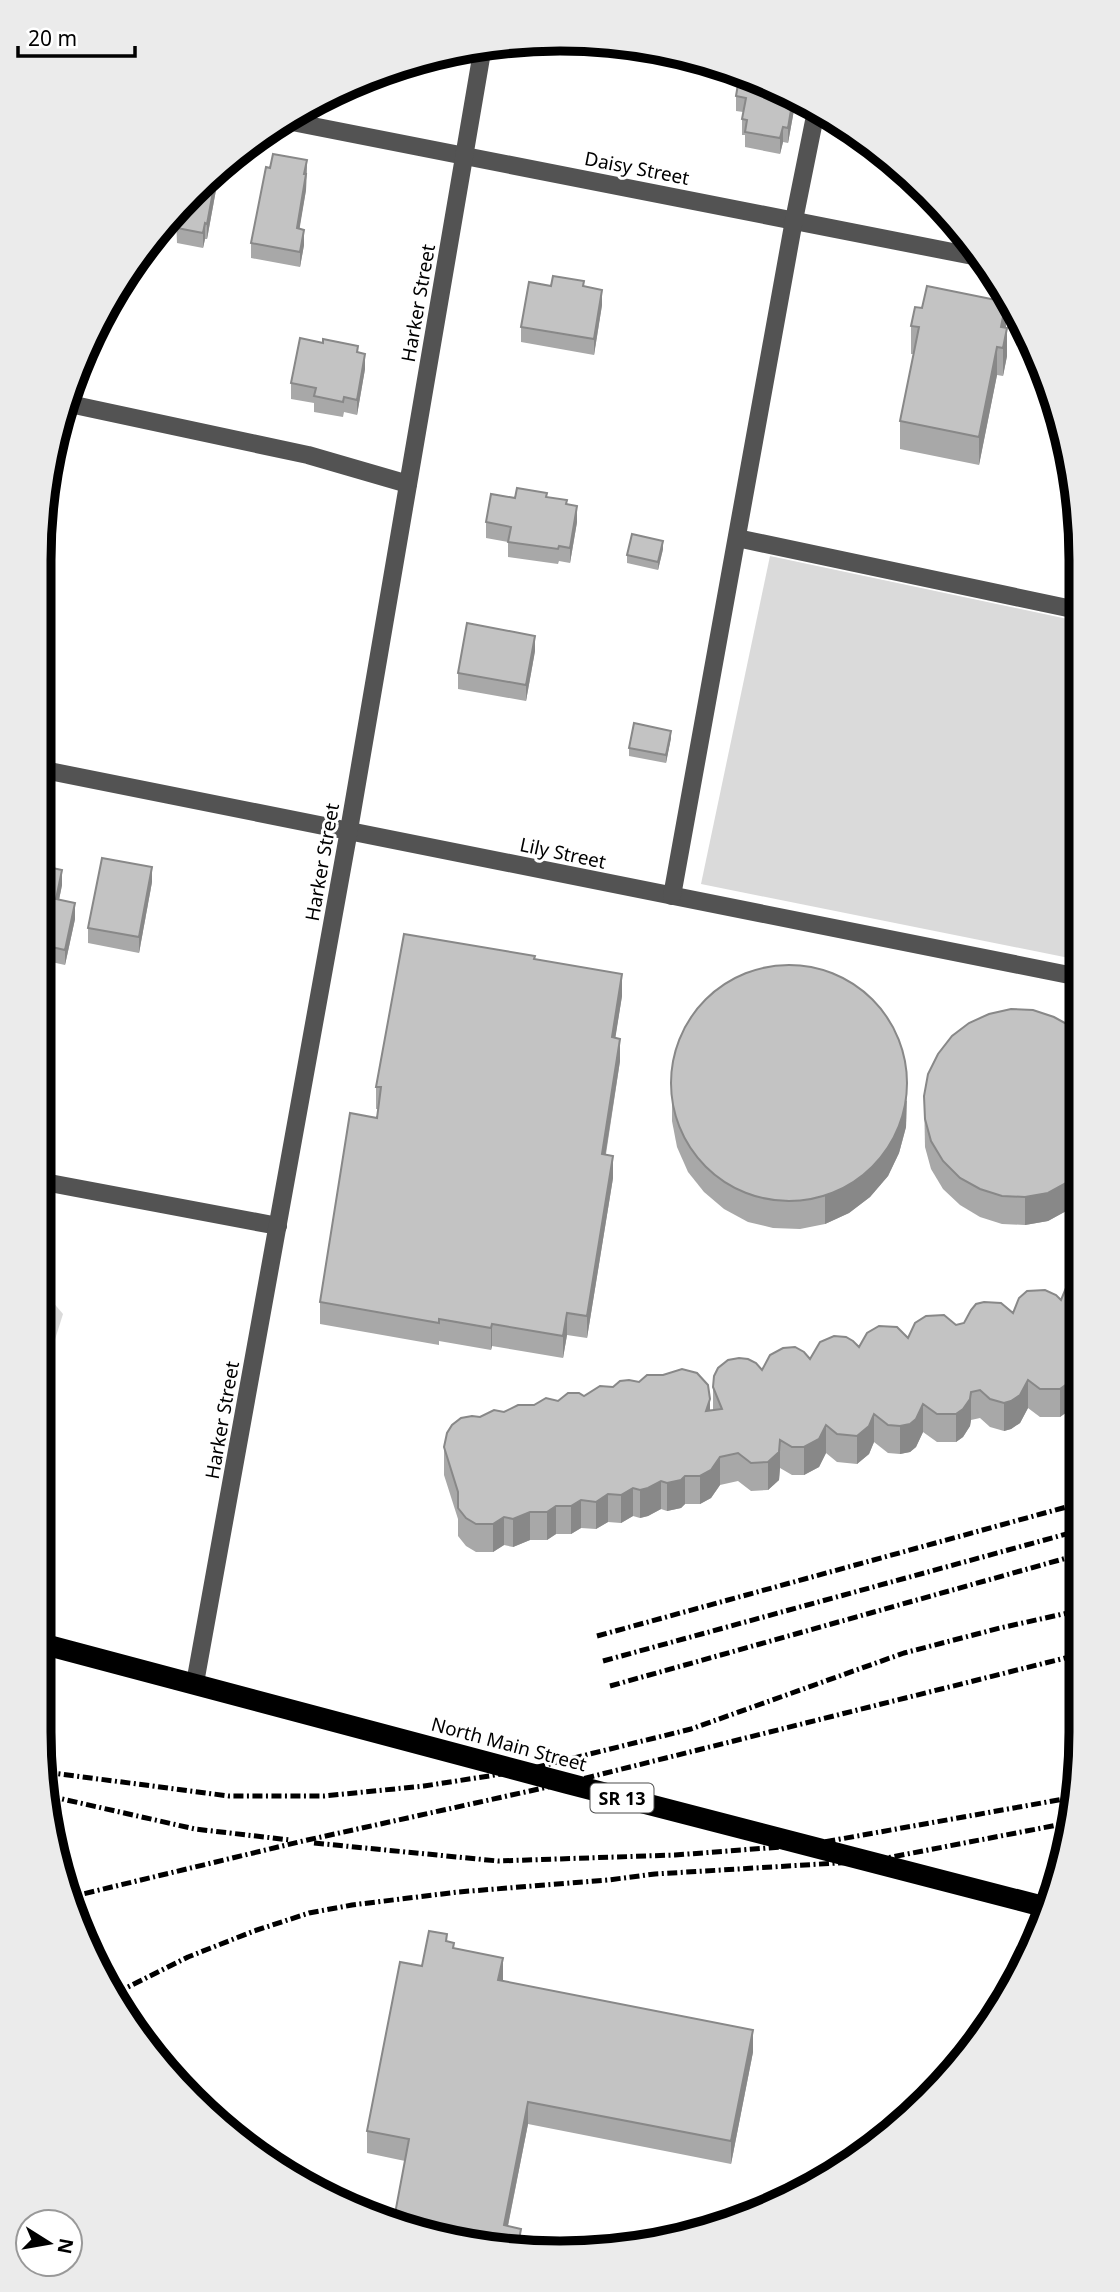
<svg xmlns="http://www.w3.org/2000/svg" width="1120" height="2292" font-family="'Noto Sans',sans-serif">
<rect width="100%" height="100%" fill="#fff"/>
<!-- green -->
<g fill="#dadada">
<path d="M770 556 1077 621 1079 960 701 884Z"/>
<path d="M39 1286 63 1314 52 1349 39 1359Z"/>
</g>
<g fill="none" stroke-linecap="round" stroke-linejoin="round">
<!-- minor -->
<g stroke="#535353" stroke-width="18">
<path d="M282 120 983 258"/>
<path d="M65 403 308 455 408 484"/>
<path d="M737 538 1077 610"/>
<path d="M39 769 1079 977"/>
<path d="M672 896 794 220 816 111"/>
<path d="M39 1181 278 1226"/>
<path d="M195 1683 349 830 483 46"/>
</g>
<!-- highway -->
<path stroke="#000" stroke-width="21" d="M39 1643 566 1783 1049 1908"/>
<!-- rail -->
<g stroke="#000" stroke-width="5" stroke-dasharray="10 3.5 2 3.5" stroke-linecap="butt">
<path d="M597 1636 1081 1503"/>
<path d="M603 1661 1081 1530"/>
<path d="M610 1686 1081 1554"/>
<path d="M45 1772 229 1796H324L424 1786 521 1771 691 1729 904 1653 1000 1628 1081 1610"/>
<path d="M49 1796 195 1829 290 1840"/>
<path d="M314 1843 498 1861 675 1855 807 1845 1075 1797"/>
<path d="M66 1898 303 1841 566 1783 1081 1654"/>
<path d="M116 1993 188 1957 254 1931 309 1913 352 1905 458 1892 608 1880 655 1874 871 1861 1073 1822"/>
</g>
</g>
<!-- wall -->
<g fill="#a8a8a8">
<path d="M760 78 796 99 788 143 783 142 780 154 745 147V135H742V119L743 112 736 111V96Z"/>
<path d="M307 160 306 190 299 229 304 245 300 267 251 258V243L270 168Z"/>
<path d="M220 168 207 239H205L203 248 177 243 176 218Z"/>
<path d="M551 286 602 305 594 355 521 342V327Z"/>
<path d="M911 326 1006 328 1007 356 1003 376 997 375 979 465 900 449V421L914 354H911Z"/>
<path d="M358 352 365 369 357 415 344 412 343 417 314 412V403L291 399V383Z"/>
<path d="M547 497 567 504 577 522 570 563 559 561 558 564 508 557V542L486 538V522L515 498Z"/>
<path d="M663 549 658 570 627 563V555Z"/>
<path d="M535 651 526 701 458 689V673Z"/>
<path d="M671 738 666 763 629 756V748Z"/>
<path d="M38 865 62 885 59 900 75 919 65 965 38 959Z"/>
<path d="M152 882 139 953 88 943V928Z"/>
<path d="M535 959 622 996 615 1038 620 1061 606 1154 613 1178 587 1338 567 1335 563 1358 492 1346 491 1350 439 1341V1345L320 1324V1302L377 1118 378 1109H376V1087Z"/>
<path d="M672 1093 907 1101 906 1127 899 1153 888 1176 870 1197 849 1213 825 1224 800 1229 773 1228 748 1222 724 1209 704 1192 688 1172 677 1147 672 1121Z"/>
<path d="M924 1096 1068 1210 1048 1221 1025 1225 1002 1224 980 1217 960 1205 943 1189 931 1169 925 1147Z"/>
<path d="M1080 1278V1399L1076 1396 1071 1409 1060 1417H1040L1028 1408 1020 1423 1011 1429 1004 1431 990 1427 980 1418 971 1420 970 1426 963 1437 956 1442H937L923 1432 916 1447 910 1452 900 1454 888 1453 874 1442 869 1454 857 1464 837 1462 826 1453 819 1467 804 1475H792L780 1468 779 1480 768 1490 751 1491 738 1481 720 1485 711 1498 700 1504H685L681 1508 667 1511 661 1509 648 1516 640 1518 633 1516 621 1523 608 1522 596 1529 581 1528 571 1534H556L547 1540H530L513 1547 504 1545 493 1552H476L466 1546 458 1536V1519L444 1475V1447L480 1417 584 1396 713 1410V1387L762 1370 908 1338 956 1325 1013 1313 1061 1300Z"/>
<path d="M447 1941 454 1948 503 1981 753 2052 731 2164 528 2124 508 2226 521 2245 405 2161 367 2153V2131Z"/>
</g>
<!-- shaded-wall -->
<g fill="#888">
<path d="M793 98 796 99 788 143V128Z"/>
<path d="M783 127V142L780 154V138Z"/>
<path d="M307 160 306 190 297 244V228Z"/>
<path d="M220 168 207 239V224L217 170Z"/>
<path d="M205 223V239L203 248V233Z"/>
<path d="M304 230V245L300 267V252Z"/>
<path d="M602 290V305L594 355V339Z"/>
<path d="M1006 302V330L1001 327Z"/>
<path d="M1007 328V356L1003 376V348Z"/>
<path d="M997 347V375L979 465V437Z"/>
<path d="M365 354V369L357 415V400Z"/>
<path d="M577 506V522L570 563V548Z"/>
<path d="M663 541V549L658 570V562Z"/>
<path d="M535 636V651L526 701V685Z"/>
<path d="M671 731V738L666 763V755Z"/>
<path d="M152 867V882L139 953V937Z"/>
<path d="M62 870V885L56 914V899Z"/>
<path d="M75 903V919L65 965V950Z"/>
<path d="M622 974V996L612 1059V1037Z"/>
<path d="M620 1039V1061L602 1176V1154Z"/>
<path d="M907 1073 906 1127 899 1153 888 1176 870 1197 849 1213 825 1224V1196Z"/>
<path d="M613 1156V1178L587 1338V1316Z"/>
<path d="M1079 1173 1080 1201 1068 1210 1048 1221 1025 1225V1197Z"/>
<path d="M567 1313V1335L563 1358V1336Z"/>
<path d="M492 1324V1346L491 1350V1328Z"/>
<path d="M1076 1368V1396L1071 1409 1060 1417V1389Z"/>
<path d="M1028 1380V1408L1020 1423 1011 1429 1004 1431V1403Z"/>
<path d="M971 1392V1420L970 1426 963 1437 956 1442V1414Z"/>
<path d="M710 1399V1427L706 1411Z"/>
<path d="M923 1404V1432L916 1447 910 1452 900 1454V1426Z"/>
<path d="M874 1414V1442L869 1454 857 1464V1436Z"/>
<path d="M826 1425V1453L819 1467 804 1475V1447Z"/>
<path d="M780 1440V1468L779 1480 768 1490V1462Z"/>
<path d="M720 1457V1485L711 1498 700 1504V1476Z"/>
<path d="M685 1476V1504L681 1508 667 1511V1483Z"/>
<path d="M661 1481V1509L648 1516 640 1518V1490Z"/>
<path d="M633 1488V1516L621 1523V1495Z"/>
<path d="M608 1494V1522L596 1529V1502Z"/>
<path d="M581 1500V1528L571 1534V1506Z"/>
<path d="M556 1506V1534L547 1540V1512Z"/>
<path d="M530 1512V1540L513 1547V1519Z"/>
<path d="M504 1517V1545L493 1552V1524Z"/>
<path d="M503 1958V1980L498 2003V1980Z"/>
<path d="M753 2030V2052L731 2164V2141Z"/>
<path d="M528 2102V2124L504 2245V2225Z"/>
<path d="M521 2229V2245H518Z"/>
</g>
<!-- building -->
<g fill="#c3c3c3" stroke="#888" stroke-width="2">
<path d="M740 72 760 78 793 98 788 128 783 127 780 138 745 132 747 120 742 119 746 98 736 96Z"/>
<path d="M273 154 307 160 304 174H306L297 228 304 230 300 252 251 243 266 167 270 168Z"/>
<path d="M217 170 207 224 205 223 203 233 177 228 179 218H176L178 208 192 191Z"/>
<path d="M553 276 584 281 583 286 602 290 594 339 521 327 529 282 551 286Z"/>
<path d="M927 286 1006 302 1001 327 1007 328 1003 348 997 347 979 437 900 421 919 327 911 326 915 307 922 308Z"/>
<path d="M300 338 323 343V339L358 346 357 352 365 354 357 400 344 397 343 402 314 396 316 388 291 383Z"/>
<path d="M517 488 547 493 546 497 567 500 566 504 577 506 570 548 559 546 558 549 508 542 511 527 486 522 491 494 515 498Z"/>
<path d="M632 534 663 541 658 562 627 555Z"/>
<path d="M467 623 535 636 526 685 458 673Z"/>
<path d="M634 723 671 731 666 755 629 748Z"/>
<path d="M102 858 152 867 139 937 88 928Z"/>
<path d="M38 865 62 870 56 899 75 903 65 950 38 944Z"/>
<path d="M404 934 535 956 534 959 622 974 612 1037 620 1039 602 1154 613 1156 587 1316 567 1313 563 1336 492 1324 491 1328 439 1319V1323L320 1302 350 1113 377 1118 381 1087H376Z"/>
<circle cx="789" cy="1083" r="118"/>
<path d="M1011 1009 1033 1010 1054 1017 1074 1028 1079 1033V1173L1068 1182 1048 1193 1025 1197 1002 1196 980 1189 960 1178 943 1161 931 1141 925 1119 924 1096 928 1074 938 1054 952 1036 969 1023 989 1014Z"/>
<path d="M1080 1278V1371L1076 1368 1071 1381 1060 1389H1040L1028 1380 1020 1395 1011 1401 1004 1403 990 1399 980 1390 971 1392 970 1399 963 1409 956 1414H937L923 1404 916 1419 910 1424 900 1426 888 1425 874 1414 869 1426 857 1436 837 1434 826 1425 819 1439 804 1447H792L780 1440 779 1452 768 1462 751 1463 738 1453 720 1457 711 1470 700 1476H685L681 1480 667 1483 661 1481 648 1488 640 1490 633 1488 621 1495 608 1494 596 1502 581 1500 571 1506H556L547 1512H530L513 1519 504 1517 493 1524H476L466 1518 458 1508V1492L444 1447 447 1433 452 1425 461 1418 472 1416 480 1417 494 1410 504 1412 518 1405H534L546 1398 558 1401 568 1393H579L584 1396 600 1386 613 1387 620 1381 629 1380 639 1382 647 1375H663L682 1369 697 1373 708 1385 710 1399 706 1411 722 1409 713 1387 714 1376 718 1368 728 1360 739 1358 748 1359 756 1363 762 1370 770 1355 783 1348 795 1347 804 1352 810 1359 820 1342 834 1336 846 1337 853 1341 859 1347 867 1333 879 1326 897 1327 908 1338 915 1323 926 1316 944 1315 956 1325 964 1323 971 1310 976 1304 984 1302 1001 1303 1013 1313 1019 1298 1027 1291 1045 1290 1056 1295 1061 1300 1066 1288Z"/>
<path d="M429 1931 447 1934 446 1941 454 1943 453 1948 503 1958 498 1980 753 2030 731 2141 528 2102 504 2225 521 2229 518 2245 458 2243 394 2219 409 2139 367 2131 400 1962 422 1966Z"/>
</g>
<g text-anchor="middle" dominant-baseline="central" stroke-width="6" stroke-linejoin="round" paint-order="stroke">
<!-- shield labels -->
<rect fill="#fff" stroke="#4c4c4c" stroke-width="2" x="590.5" y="1783.5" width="63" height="29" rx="5"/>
<g font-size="18" font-weight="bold" fill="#000">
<text x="622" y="1798">SR 13</text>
</g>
<!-- street labels -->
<g font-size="19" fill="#000" stroke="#fff">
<text transform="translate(637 168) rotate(11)">Daisy Street</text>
<text transform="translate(418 303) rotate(-80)">Harker Street</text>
<text transform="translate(563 853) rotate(12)">Lily Street</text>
<text transform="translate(322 862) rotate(-80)">Harker Street</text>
<text transform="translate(222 1420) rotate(-80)">Harker Street</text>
<text transform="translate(509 1744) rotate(15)">North Main Street</text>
</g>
</g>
<!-- crop -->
<path d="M0 0H1120V2292H0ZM560 51H560A509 509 0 0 1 1069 560V1732A509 509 0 0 1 560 2241H560A509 509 0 0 1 51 1732V560A509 509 0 0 1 560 51Z" fill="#ebebeb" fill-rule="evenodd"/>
<path fill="none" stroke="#000" stroke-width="9" d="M560 51H560A509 509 0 0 1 1069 560V1732A509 509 0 0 1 560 2241H560A509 509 0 0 1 51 1732V560A509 509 0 0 1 560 51Z"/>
<!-- north arrow -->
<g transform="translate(49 2243) rotate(101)"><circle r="33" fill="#ffffff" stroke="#999999" stroke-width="2"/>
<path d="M0-5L12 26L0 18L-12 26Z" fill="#000000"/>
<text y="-10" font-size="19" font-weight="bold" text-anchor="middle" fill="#000000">N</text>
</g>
<!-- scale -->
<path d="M18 46v10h117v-10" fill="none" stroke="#000000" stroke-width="3.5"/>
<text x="28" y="46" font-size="21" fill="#000000" stroke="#ffffff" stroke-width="5" paint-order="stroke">20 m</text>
</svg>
